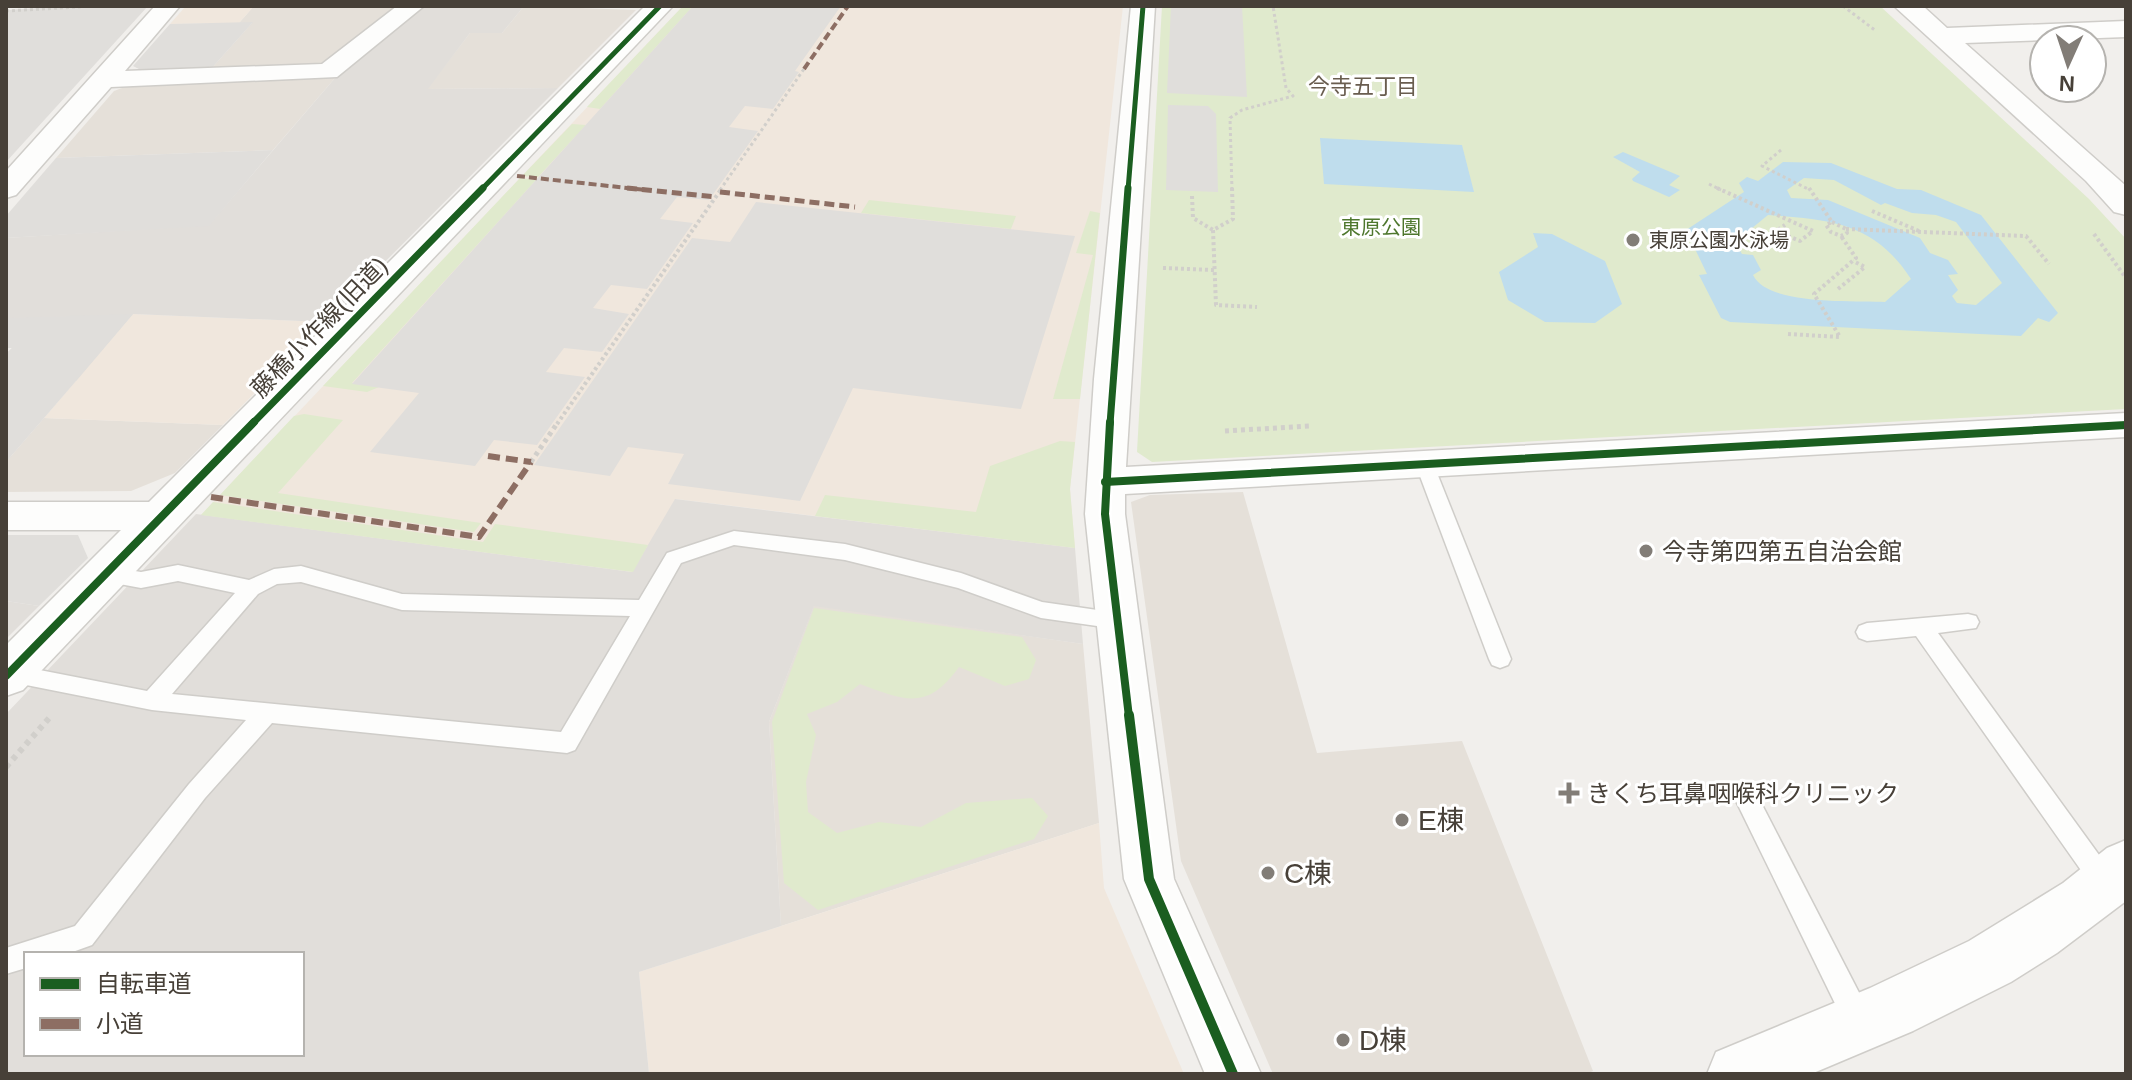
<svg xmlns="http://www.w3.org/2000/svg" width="2132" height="1080" font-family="Arial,'Noto Sans JP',sans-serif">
<rect width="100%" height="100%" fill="#f1efec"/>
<!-- residential -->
<g fill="#e5e0d9">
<path d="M254 6H399L326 63 312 66 211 69 252 23H239Z"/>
<path d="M524 6 636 10 558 88 427 89 470 33H502Z"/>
<path d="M335 78 273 150 56 158 114 91 130 85Z"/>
<path d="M44 418 223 425 175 473 131 491 6 492V462Z"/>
<path d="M1243 492 1317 753 1462 741 1593 1071 1586 1074H1273L1181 861 1131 502 1150 495Z"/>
<path d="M814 605 1083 644 1099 823 781 926 769 722Z"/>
</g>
<!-- commercial -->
<g fill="#f0e7dd">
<path d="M186 6H254L239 23 170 24Z"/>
<path d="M683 6H1123L1070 489 1075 548 676 499 633 572 201 515Z"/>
<path d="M133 314 325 322 223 425 44 418Z"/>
<path d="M1099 823 1104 888 1184 1074H649L639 972Z"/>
</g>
<!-- industrial -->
<g fill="#e1deda" fill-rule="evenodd">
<path d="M424 6H524L502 33H470L428 89 558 88 325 322 133 314 76 381 6 354 12 348H6V238L209 225 335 78Z"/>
<path d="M675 499 1075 548 1083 644 814 606 769 722 781 926 639 972 649 1074H6V714L196 514 632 572ZM26 954H302V1054H26Z"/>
<path d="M6 601 39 606 6 639Z"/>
</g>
<!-- green -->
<g fill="#e0eacd">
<path d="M683 6H693L600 109 587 107Z"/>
<path d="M1162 6H1880L2089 199 2126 239V409L1152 462 1137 452Z"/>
<path d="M572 124 586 125 538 177 522 176Z"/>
<path d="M520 178 536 180 352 383 379 387 367 392 323 386Z"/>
<path d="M869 200 1016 216 1011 229 861 213Z"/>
<path d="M1090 211 1100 213 1080 399H1053L1093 255 1076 253Z"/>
<path d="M304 414 343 420 278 493 481 523 474 532 220 495 294 416Z"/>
<path d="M1060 441 1075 442 1070 489 1075 548 815 516 825 495 976 512 990 466Z"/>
<path d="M213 502 483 542 495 524 648 545 633 572 201 515Z"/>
<path d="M814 608 1022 637 1036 660 1029 679 1005 686 959 667C927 711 906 701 860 684L837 702 807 714 816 735 806 782 808 812 837 833 879 822 921 827 966 803 1032 798 1048 816 1034 839 818 910 784 883 772 722Z"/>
</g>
<!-- parking -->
<g fill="#e0dedb">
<path d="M73 6H148L6 162V10Z"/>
<path d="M693 6H841L795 71 799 72 773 109 745 106 729 127 758 131 709 200 677 197 660 219 693 223 647 289 611 285 593 308 629 314 602 352 564 348 546 372 585 377 537 445 494 440 475 466 370 452 419 393 352 384Z"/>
<path d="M1171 6H1242L1247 97 1167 93Z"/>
<path d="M253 22 211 69 143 71 133 66 170 24Z"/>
<path d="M1168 105 1208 106 1216 114 1218 192 1166 190Z"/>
<path d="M273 150 209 226 6 238V216L56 158Z"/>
<path d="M756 202 1075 236 1021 409 853 388 800 501 668 484 684 454 628 447 610 476 534 465 692 238 730 242Z"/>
<path d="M133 314 76 381 6 462V354L12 348H6V318Z"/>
<path d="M6 535H78L88 558 39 606 6 601Z"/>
</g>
<!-- water -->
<g fill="#bfdded" fill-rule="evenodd">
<path d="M1320 138 1462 145 1474 192 1324 184Z"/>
<path d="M1623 152 1680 176 1669 185 1680 190 1669 197 1633 181 1632 179 1640 172 1613 157Z"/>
<path d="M1783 162 1831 163 1897 189 1921 190 1981 215 2058 313 2049 322 2038 318 2021 336 1730 322 1721 318 1699 275 1707 274 1686 230 1744 192 1739 183 1747 177 1758 181ZM1804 178 1834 180 1881 205 1885 203 1912 213 1936 215 1956 222 2002 283 1976 305 1957 303 1952 296 1958 290 1948 275 1958 274 1948 260 1930 253 1920 238 1828 200 1791 198 1787 190ZM1768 215C1830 220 1874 222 1911 279L1885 302C1852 300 1768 306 1753 275L1761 270 1753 255 1742 254 1735 242Z"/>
<path d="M1533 233 1552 234 1605 261 1622 304 1595 323 1545 322 1508 300 1499 272 1538 247Z"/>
</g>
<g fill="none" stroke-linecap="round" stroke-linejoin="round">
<!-- service casing -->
<g stroke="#cfcdc9" stroke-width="3">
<g id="service">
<path d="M1424 456 1433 463 1511 659 1508 665 1500 668 1492 665 1489 659 1415 463Z"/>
<path d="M734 531 845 544 961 573 1042 602 1118 613 1126 615 1129 621 1126 627 1118 629 1041 618 958 588 845 560 734 545 681 563 575 750 567 753 272 723 205 798 92 945 67 954H26V968L6 974V948L75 926 189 784 246 720 152 710 6 681V665L9 664 147 691 235 593 178 581 141 588 98 580 95 574 98 568 105 566 141 572 178 565 249 580 274 569 301 566 402 594 639 600 667 553ZM301 582 402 610 630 616 561 732 172 694 258 594 277 584Z"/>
<path d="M1968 614 1976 616 1979 622 1976 628 1938 633 2115 877 2119 885 2115 893 2106 897 2097 893 1916 636 1867 641 1859 638 1856 632 1859 626 1867 623Z"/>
<path d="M1748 790 1756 793 1869 1012 1873 1022 1869 1032 1859 1036 1849 1032 1736 801 1740 793Z"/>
</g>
</g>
<!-- minor casing -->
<g stroke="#cfcdc9" stroke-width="3">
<g id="minor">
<path d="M155 6H180L125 71 322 64 397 6H424L337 77 111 87 16 195 6 198V171Z"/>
<path d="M1131 6H1155L1126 467 2126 413V437L1125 494V514L1174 879 1261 1074H1205L1124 879 1085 514 1094 379Z"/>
<path d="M6 502H162L176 506 182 516 176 526 162 530H6Z"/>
</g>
</g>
<!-- tertiary casing -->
<g stroke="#cfcdc9" stroke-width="3">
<g id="tertiary">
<path d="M645 6H673L23 690 6 696V645Z"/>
<path d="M1894 6H1923L1947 28 2126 21V37L1965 43 2126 186V215L2114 212 2086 181Z"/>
<path d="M2126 840V901L2057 953 2011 982 1913 1031 1811 1074H1707L1716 1052 1870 988 1969 941 2063 883 2107 848Z"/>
</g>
</g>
<!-- path-far3 -->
<g stroke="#d1cfcb" stroke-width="3" stroke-dasharray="3 3" stroke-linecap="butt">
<path d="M1843 6 1876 31"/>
<path d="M6 11 95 6"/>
<path d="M1781 150 1762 166 1810 190"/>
<path d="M1709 184 1721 190"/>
<path d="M720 190 804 69"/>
<path d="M1232 190 1230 118 1242 110 1293 96 1286 88 1273 6"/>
</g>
<!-- path-far2 -->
<g stroke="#d1cfcb" stroke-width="4" stroke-dasharray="3 3" stroke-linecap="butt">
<path d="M1232 188 1233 219 1213 230 1216 305 1257 307"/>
<path d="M1717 188 1813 231 1800 241 1776 231 1785 225"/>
<path d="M1809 188 1832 222"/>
<path d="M1192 196 1193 218 1213 230"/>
<path d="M1872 211 1919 231"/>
<path d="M1832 222 1846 229 1847 233 1841 236 1831 232 1826 225Z"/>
<path d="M1846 229 2026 236 2049 264"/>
<path d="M2094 234 2126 278"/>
<path d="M1163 268 1214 270"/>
<path d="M1838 289 1865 267 1853 261"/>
<path d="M1788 334 1840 337 1814 294 1856 258 1841 236"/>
<path d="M557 424 722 188"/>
</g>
<!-- path-far1 -->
<g stroke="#d1cfcb" stroke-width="5" stroke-dasharray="4 4" stroke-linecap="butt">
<path d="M1225 431 1310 426"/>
<path d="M531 462 558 422"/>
</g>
<!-- path -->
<path stroke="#d1cfcb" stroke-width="6" stroke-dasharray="5 5" stroke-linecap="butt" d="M6 767 50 717"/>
<!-- service -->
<use href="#service" fill="#fdfdfc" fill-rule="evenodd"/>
<!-- minor -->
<use href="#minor" fill="#fdfdfc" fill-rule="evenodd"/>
<!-- tertiary -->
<use href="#tertiary" fill="#fdfdfc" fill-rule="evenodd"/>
<!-- quiet-far2 -->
<g stroke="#8d6e63" stroke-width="4" stroke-dasharray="8 4" stroke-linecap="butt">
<path d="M804 69 848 6"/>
<path d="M517 176 646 190"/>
</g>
<!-- quiet-far1 -->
<g stroke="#8d6e63" stroke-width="5" stroke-dasharray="10 5" stroke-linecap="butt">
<path d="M627 188 716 197"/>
<path d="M720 192 855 207"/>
</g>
<!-- quiet -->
<g stroke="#8d6e63" stroke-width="6" stroke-dasharray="12 6" stroke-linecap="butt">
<path d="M488 456 531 462"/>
<path d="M211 497 479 537 531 462"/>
</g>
<!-- cycleway-far3 casing -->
<g stroke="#fff" stroke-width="8">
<g id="cycleway-far3">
<path d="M481 190 660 6"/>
<path d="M1128 190 1143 6"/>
</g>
</g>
<!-- cycleway-far2 casing -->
<g stroke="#fff" stroke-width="11">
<g id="cycleway-far2">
<path d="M252 424 483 188"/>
<path d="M1110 424 1128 188"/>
</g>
</g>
<!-- cycleway-far1 casing -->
<g stroke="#fff" stroke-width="13">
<g id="cycleway-far1">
<path d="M1110 422 1105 514 1129 717"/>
<path d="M1105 482 2126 425"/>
<path d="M6 676 254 422"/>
</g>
</g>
<!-- cycleway casing -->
<g stroke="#fff" stroke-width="15">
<path id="cycleway" d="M1129 715 1149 879 1233 1074"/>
</g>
<!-- cycleway-far3 -->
<use href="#cycleway-far3" stroke="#1b5e20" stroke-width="5"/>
<!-- cycleway-far2 -->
<use href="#cycleway-far2" stroke="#1b5e20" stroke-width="7"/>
<!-- cycleway-far1 -->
<use href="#cycleway-far1" stroke="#1b5e20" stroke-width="8"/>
<!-- cycleway -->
<use href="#cycleway" stroke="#1b5e20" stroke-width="10"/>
</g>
<!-- markers -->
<g fill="#827d77" stroke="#fff" stroke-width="3">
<circle cx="1633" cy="240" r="8"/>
<circle cx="1646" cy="551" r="8"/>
<path d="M1565 781h8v8h8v8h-8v8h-8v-8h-8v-8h8z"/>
<circle cx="1402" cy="820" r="8"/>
<circle cx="1268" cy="873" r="8"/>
<circle cx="1343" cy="1040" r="8"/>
</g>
<g text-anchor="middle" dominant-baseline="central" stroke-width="6" stroke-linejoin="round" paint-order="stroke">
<!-- far-park labels -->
<g font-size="20" fill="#4e772d" stroke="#fff">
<text x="1381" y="227">東原公園</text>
</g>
<!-- far-poi labels -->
<g font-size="20" fill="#474038" stroke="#fff" text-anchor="start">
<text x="1649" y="240">東原公園水泳場</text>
</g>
<!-- far-neighbourhood labels -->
<g font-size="22" fill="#695d4f" stroke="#fff">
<text x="1363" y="86">今寺五丁目</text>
</g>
<!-- street labels -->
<g font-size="24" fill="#474038" stroke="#fff">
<text transform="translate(319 327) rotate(-46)">藤橋小作線(旧道)</text>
</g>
<!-- poi labels -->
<g font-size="24" fill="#474038" stroke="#fff" text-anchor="start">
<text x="1662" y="551">今寺第四第五自治会館</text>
<text x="1587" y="793">きくち耳鼻咽喉科クリニック</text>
</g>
<!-- near-poi labels -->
<g font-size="28" fill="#474038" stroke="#fff" text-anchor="start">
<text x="1418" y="820">E棟</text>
<text x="1284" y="873">C棟</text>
<text x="1359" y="1040">D棟</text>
</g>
</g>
<!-- border -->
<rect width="2132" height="1080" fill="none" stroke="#474038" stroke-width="16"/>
<!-- legend -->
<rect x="24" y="952" width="280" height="104" fill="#ffffff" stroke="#b5b3af" stroke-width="2"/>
<rect x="40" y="978" width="40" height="12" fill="#1b5e20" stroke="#b5b3af" stroke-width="2"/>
<text x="96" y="992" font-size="24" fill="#474038">自転車道</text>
<rect x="40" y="1018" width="40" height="12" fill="#8d6e63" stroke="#b5b3af" stroke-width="2"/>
<text x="96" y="1032" font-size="24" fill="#474038">小道</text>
<!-- north arrow -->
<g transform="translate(2068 64) rotate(183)"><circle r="38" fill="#ffffff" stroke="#b5b3af" stroke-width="2"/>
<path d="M0-6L14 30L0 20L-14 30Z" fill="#827d77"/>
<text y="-12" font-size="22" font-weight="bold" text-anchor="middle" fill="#474038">N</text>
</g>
</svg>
